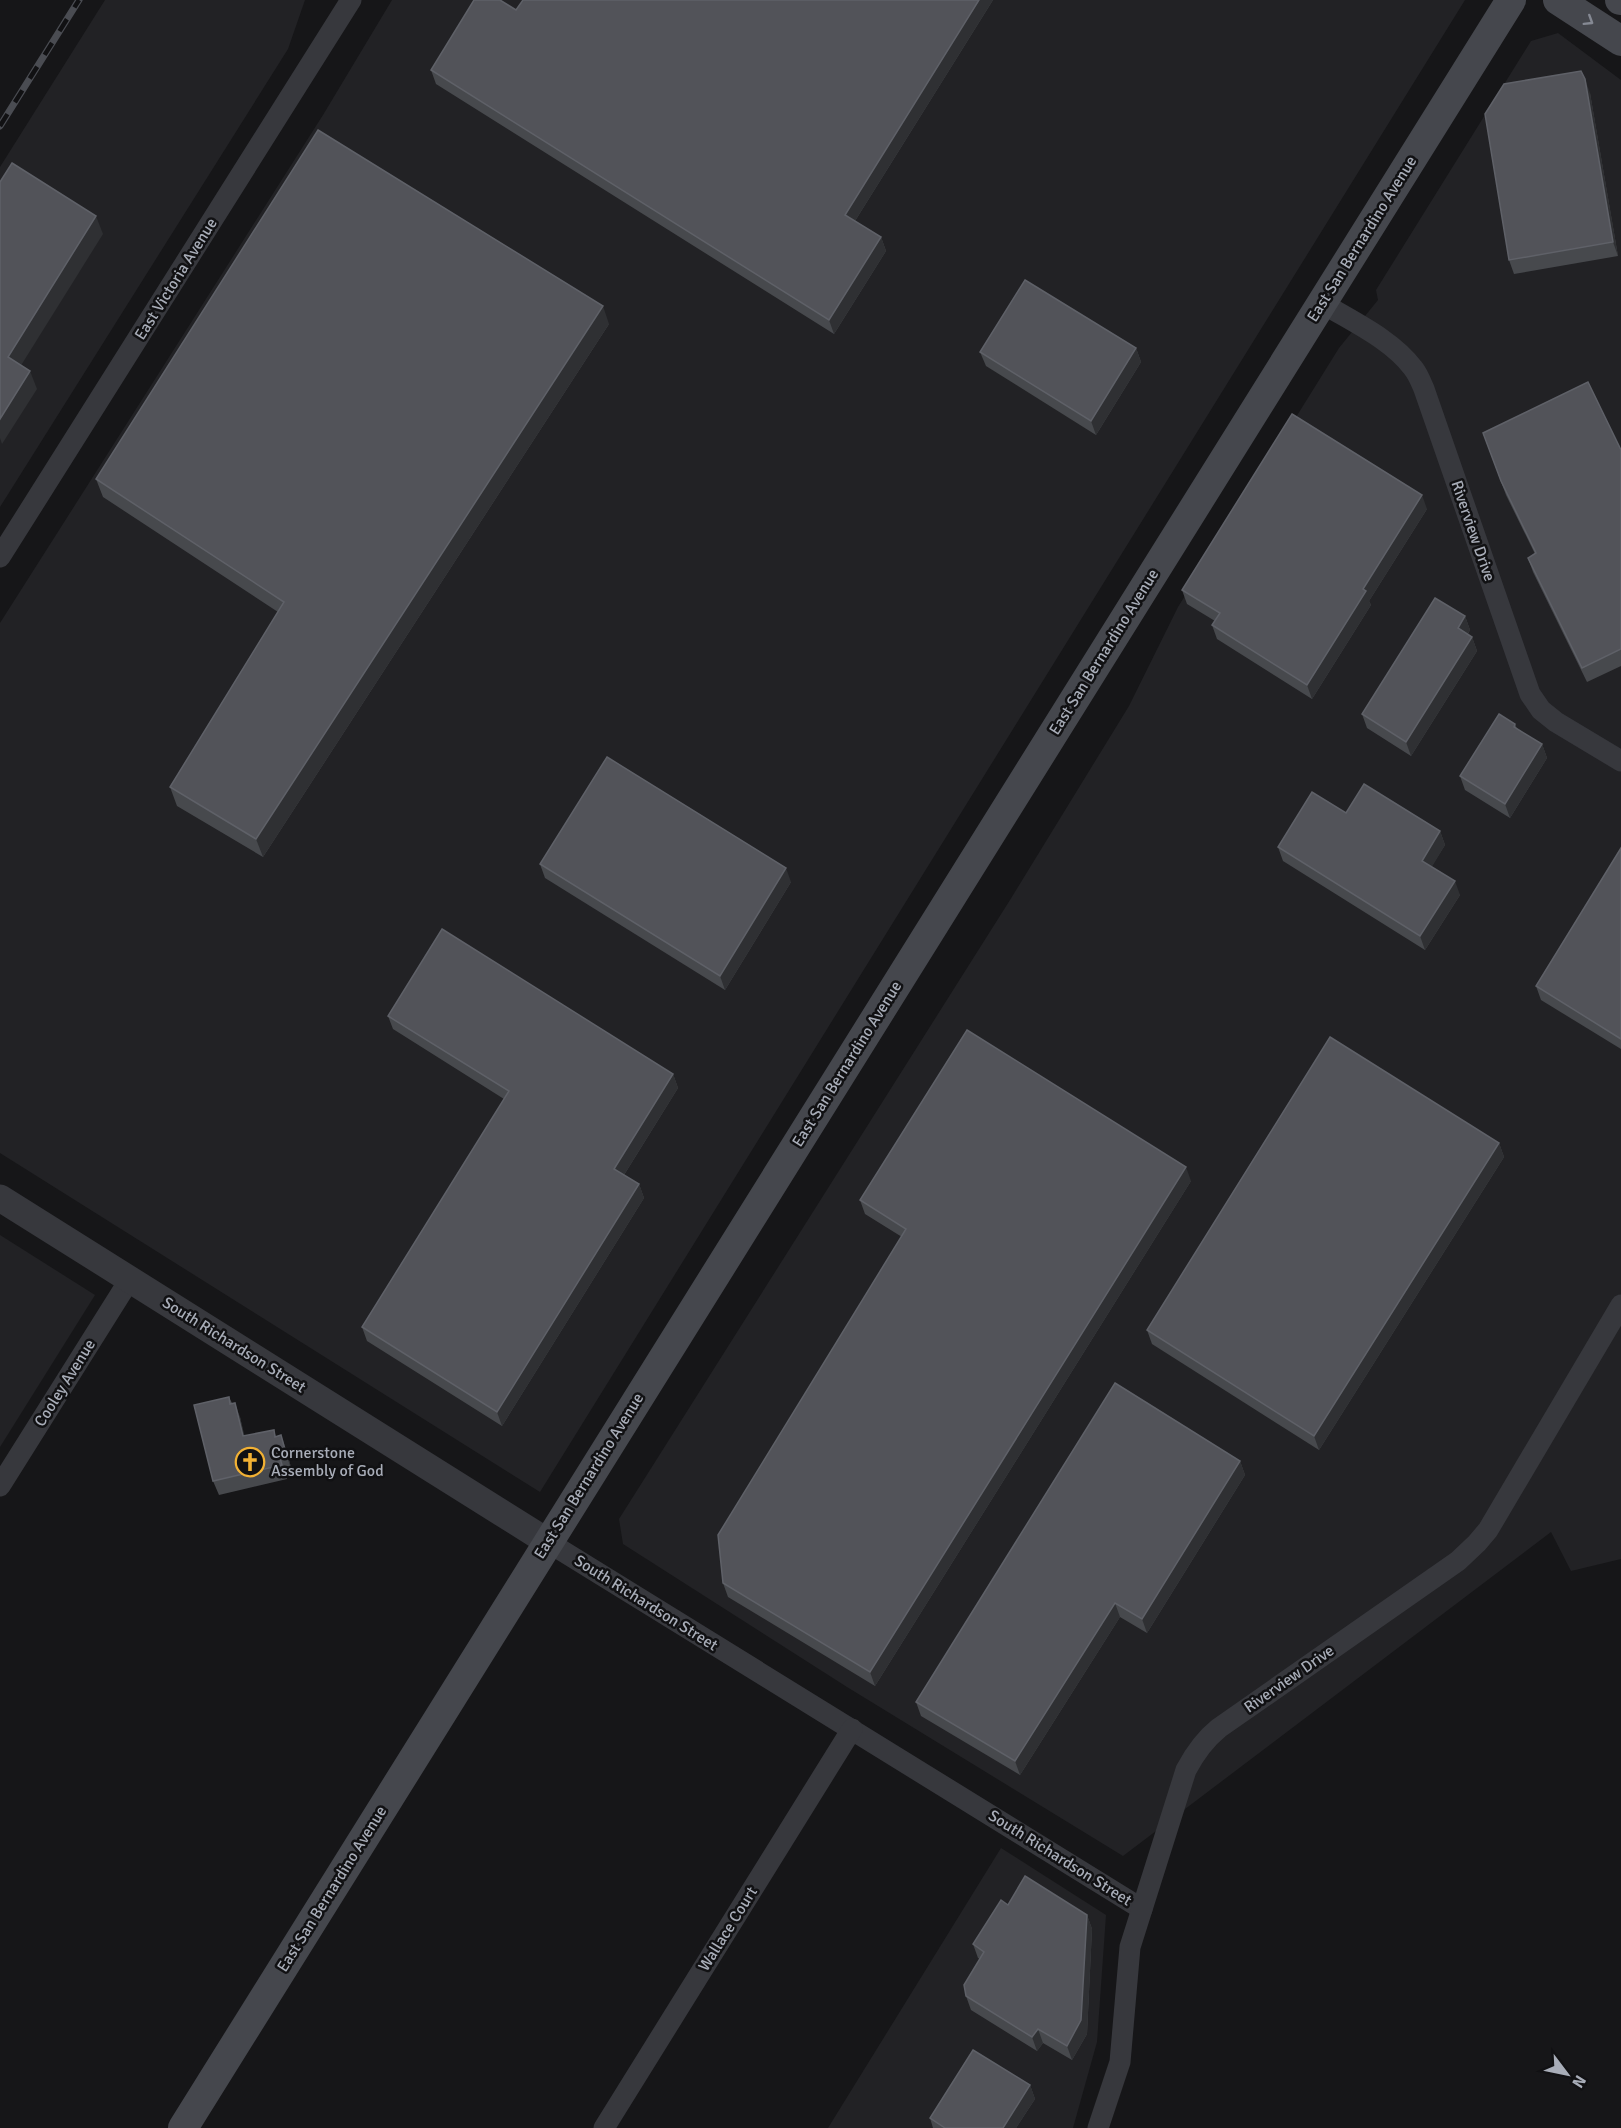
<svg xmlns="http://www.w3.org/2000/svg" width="1621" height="2128" font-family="Signika,sans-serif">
<rect width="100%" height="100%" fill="#161618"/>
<!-- built -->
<g fill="#222225">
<path d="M105 0H305L288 49 0 507V167Z"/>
<path d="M392 0H1465L540 1492 0 1153V623L323 115Z"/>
<path d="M1558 33 1621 80V1559L1571 1571 1551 1532 1123 1856 847 1687 623 1544 619 1519 1010 900 1129 706 1178 607 1339 348 1378 300 1376 290 1531 41Z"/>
<path d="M0 1235 95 1295 0 1447Z"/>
<path d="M1001 1848 1106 1915 1097 2042 1073 2128H828Z"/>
</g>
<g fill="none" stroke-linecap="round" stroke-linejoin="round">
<!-- minor -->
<g stroke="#37383d" stroke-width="21">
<path d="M1322 303C1353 322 1391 339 1413 368 1418 374 1421 382 1424 389L1530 694 1541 710 1556 722 1621 761"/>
<path d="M0 557 351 0"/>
<path d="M0 1486 130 1279"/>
<path d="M548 1542 1142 1909"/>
<path d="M604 2128 852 1729"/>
<path d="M1098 2128 1120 2062 1130 1947 1186 1770C1195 1753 1204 1740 1219 1728L1458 1561 1477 1543 1488 1530 1621 1305"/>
</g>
<!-- tertiary -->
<path stroke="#37383d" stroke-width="27" d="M0 1198 548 1542"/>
<!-- secondary -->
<g stroke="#45474d" stroke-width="30">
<path d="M1558 0 1621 41"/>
<path d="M1620 0H1621"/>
<path d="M183 2128 1511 0"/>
</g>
<!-- rail casing -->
<g stroke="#4a4c52" stroke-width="7">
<path id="rail" d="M0 126 79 0"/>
</g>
<!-- rail -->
<use href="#rail" stroke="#111113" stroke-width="4.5" stroke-dasharray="14" stroke-linecap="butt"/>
</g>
<!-- wall -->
<g fill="#47494d">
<path d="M523 0H993L855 221 881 237 886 251 834 334 436 84 431 70 516 10Z"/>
<path d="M1590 93 1618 256 1514 274 1509 260Z"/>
<path d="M609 324 263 857 177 806 170 787 278 612 103 497 96 479Z"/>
<path d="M1136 348 1141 362 1096 435 986 366 980 352Z"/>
<path d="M1483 433 1621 450V666L1587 682 1533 572 1528 558 1535 554 1506 495Z"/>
<path d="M1427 509 1369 601 1371 605 1312 699 1217 639 1212 625 1215 621 1187 604 1182 590Z"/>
<path d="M1465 616 1470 630 1468 634 1472 637 1477 651 1411 756 1367 728 1362 714Z"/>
<path d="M1515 724 1517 729 1542 744 1547 758 1510 818 1465 790 1460 776Z"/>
<path d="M1440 831 1445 845 1431 867 1460 895 1425 950 1283 861 1278 847Z"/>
<path d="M1621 848V1049L1541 1000 1536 986Z"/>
<path d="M540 864 791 882 725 990 545 878Z"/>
<path d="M388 1016 673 1074 678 1088 624 1175 639 1184 644 1198 502 1426 367 1341 362 1327 504 1099 393 1029Z"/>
<path d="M1499 1143 1504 1157 1319 1450 1152 1344 1147 1330Z"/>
<path d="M1191 1181 875 1686 728 1597 723 1583 902 1237 865 1214 860 1200Z"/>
<path d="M229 1397 232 1403 240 1417 244 1436 274 1430 276 1437 286 1449 292 1471 285 1472 287 1479 219 1495 213 1481Z"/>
<path d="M1240 1461 1245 1475 1147 1633 1120 1617 1020 1775 921 1716 916 1702Z"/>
<path d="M1008 1905 1087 1915 1092 1929 1087 2034 1072 2060 1043 2043 1037 2051 971 2010 966 1996 980 1959 978 1958 973 1944Z"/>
<path d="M1030 2085 1035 2099 1016 2128H933L930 2118Z"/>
</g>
<!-- shaded-wall -->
<g fill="#2f3033">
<path d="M979 0H993L850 229 845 215Z"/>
<path d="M1585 79 1590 93 1618 256 1613 242Z"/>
<path d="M96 216 103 234 15 375 8 357Z"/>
<path d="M881 237 886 251 834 334 829 320Z"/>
<path d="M603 306 609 324 263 857 256 839Z"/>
<path d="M1136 348 1141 362 1096 435 1091 421Z"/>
<path d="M30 371 37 389 2 444 0 438V419Z"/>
<path d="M1422 495 1427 509 1369 601 1371 605 1312 699 1307 685 1363 589Z"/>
<path d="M1465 616 1470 630 1463 642 1458 628Z"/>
<path d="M1472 637 1477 651 1411 756 1406 742Z"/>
<path d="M1542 744 1547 758 1510 818 1505 804Z"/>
<path d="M1440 831 1445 845 1427 875 1422 861Z"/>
<path d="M786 868 791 882 725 990 720 976Z"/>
<path d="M1455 881 1460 895 1425 950 1420 936Z"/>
<path d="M673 1074 678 1088 619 1183 614 1169Z"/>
<path d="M1499 1143 1504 1157 1319 1450 1314 1436Z"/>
<path d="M1186 1167 1191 1181 875 1686 870 1672Z"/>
<path d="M639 1184 644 1198 502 1426 497 1412Z"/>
<path d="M235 1403 240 1417 248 1450 243 1436Z"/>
<path d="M281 1435 286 1449 292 1471 287 1457Z"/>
<path d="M1240 1461 1245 1475 1147 1633 1142 1619Z"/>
<path d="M1115 1603 1120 1617 1020 1775 1015 1761Z"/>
<path d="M1087 1915 1092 1929 1087 2034 1072 2060 1067 2046Z"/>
<path d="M1038 2029 1043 2043 1037 2051 1032 2037Z"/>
<path d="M1030 2085 1035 2099 1016 2128H1003Z"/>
</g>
<!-- building -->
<g fill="#525359" stroke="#5f6168" stroke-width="1.5">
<path d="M474 0H500L516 10 523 0H979L845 215 881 237 829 320 431 70Z"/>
<path d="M1581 71 1585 79 1613 242 1509 260 1485 114 1504 84Z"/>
<path d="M318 130 603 306 256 839 170 787 284 602 96 479Z"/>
<path d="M12 163 96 216 8 357 30 371 0 419V182Z"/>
<path d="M1025 280 1136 348 1091 421 980 352Z"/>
<path d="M1588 382 1621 450V649L1582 668 1528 558 1536 553 1501 481 1483 433Z"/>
<path d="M1292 414 1422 495 1363 589 1366 591 1307 685 1212 625 1220 613 1182 590Z"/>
<path d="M1435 598 1465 616 1458 628 1472 637 1406 742 1362 714Z"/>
<path d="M1499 714 1515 724 1514 727 1542 744 1505 804 1460 776Z"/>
<path d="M607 757 786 868 720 976 540 864Z"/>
<path d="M1364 784 1440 831 1422 861 1455 881 1420 936 1278 847 1312 792 1346 813Z"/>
<path d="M1621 848V1039L1536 986Z"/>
<path d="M442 929 673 1074 614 1169 639 1184 497 1412 362 1327 509 1091 388 1016Z"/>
<path d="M967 1030 1186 1167 870 1672 723 1583 718 1535 906 1229 860 1200Z"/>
<path d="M1330 1037 1499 1143 1314 1436 1147 1330Z"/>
<path d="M1115 1383 1240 1461 1142 1619 1115 1603 1015 1761 916 1702Z"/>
<path d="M229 1397 230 1404 235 1403 243 1436 274 1430 275 1437 281 1435 287 1457 280 1458 282 1465 213 1481 194 1405Z"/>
<path d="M1025 1876 1087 1915 1081 2020 1067 2046 1038 2029 1032 2037 966 1996 964 1985 984 1952 973 1944 1001 1900 1008 1905Z"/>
<path d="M973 2050 1030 2085 1003 2128H945L930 2118Z"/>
</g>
<!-- one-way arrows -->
<defs><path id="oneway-chevron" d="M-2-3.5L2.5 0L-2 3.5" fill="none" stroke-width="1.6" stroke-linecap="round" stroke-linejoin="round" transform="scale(1.5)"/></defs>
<use stroke="#858993" href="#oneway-chevron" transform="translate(1589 21) rotate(32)"/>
<!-- icons -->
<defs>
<g id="church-ring" transform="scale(1.5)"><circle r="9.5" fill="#111113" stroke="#f2b134" stroke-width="1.5"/><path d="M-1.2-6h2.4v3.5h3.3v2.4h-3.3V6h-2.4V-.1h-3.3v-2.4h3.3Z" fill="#f2b134"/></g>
</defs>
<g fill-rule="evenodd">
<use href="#church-ring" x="250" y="1462"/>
</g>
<g text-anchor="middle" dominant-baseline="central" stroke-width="5" stroke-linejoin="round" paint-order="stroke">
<!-- street labels -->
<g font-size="16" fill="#a8adb8" stroke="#111113">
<text transform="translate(1362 239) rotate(-58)">East San Bernardino Avenue</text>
<text transform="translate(176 279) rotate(-58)">East Victoria Avenue</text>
<text transform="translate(1473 531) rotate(71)">Riverview Drive</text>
<text transform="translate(1104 652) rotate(-58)">East San Bernardino Avenue</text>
<text transform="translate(847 1064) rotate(-58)">East San Bernardino Avenue</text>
<text transform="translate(234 1345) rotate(32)">South Richardson Street</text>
<text transform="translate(65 1383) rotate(-58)">Cooley Avenue</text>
<text transform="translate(589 1476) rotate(-58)">East San Bernardino Avenue</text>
<text transform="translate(646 1603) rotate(32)">South Richardson Street</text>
<text transform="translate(1289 1679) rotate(-35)">Riverview Drive</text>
<text transform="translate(1060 1858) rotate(32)">South Richardson Street</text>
<text transform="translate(332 1889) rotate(-58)">East San Bernardino Avenue</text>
<text transform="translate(728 1929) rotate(-58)">Wallace Court</text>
</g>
<!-- poi labels -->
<g font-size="16" fill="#a8adb8" stroke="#111113" text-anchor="start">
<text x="271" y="1453">Cornerstone<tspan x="271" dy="18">Assembly of God</tspan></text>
</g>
</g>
<!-- north arrow -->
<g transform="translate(1567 2074) rotate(122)" stroke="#111113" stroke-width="4.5" paint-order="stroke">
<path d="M0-4.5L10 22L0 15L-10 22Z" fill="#a8adb8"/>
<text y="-9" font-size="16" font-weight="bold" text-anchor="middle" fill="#a8adb8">N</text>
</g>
</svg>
